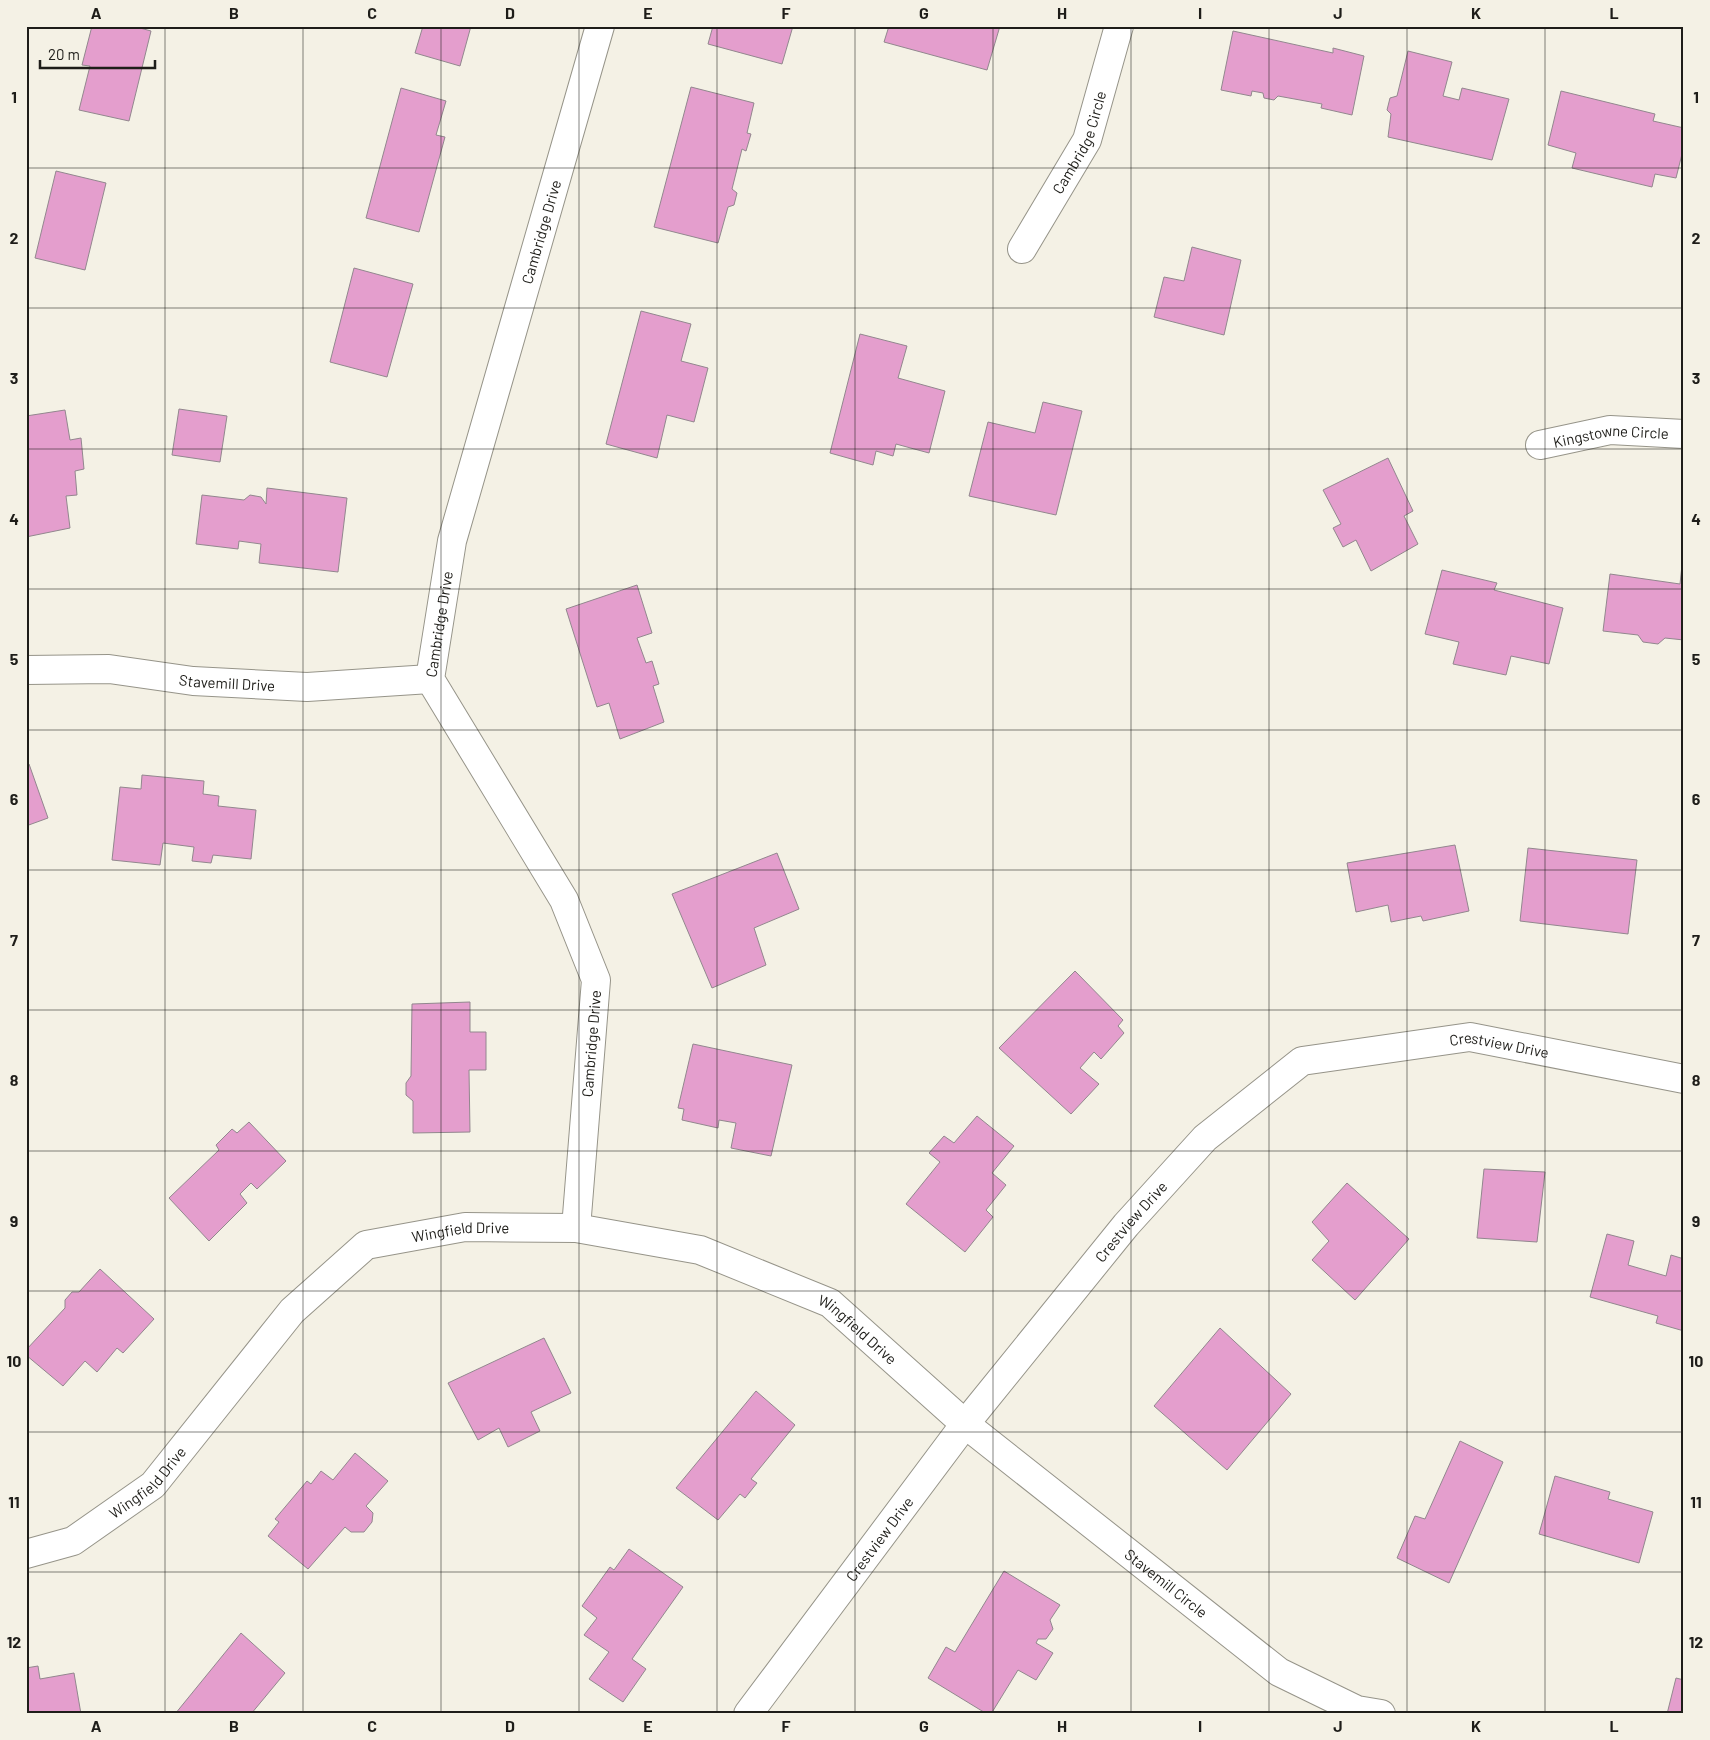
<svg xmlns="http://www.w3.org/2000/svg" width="1710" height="1740" font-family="Barlow,sans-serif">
<rect width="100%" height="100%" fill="#f4f1e5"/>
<!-- building -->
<g fill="#e49ecd" stroke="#92878e">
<path d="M92 26H133L151 31 129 121 79 110 90 66 82 65Z"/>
<path d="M423 26H471L460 66 415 53Z"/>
<path d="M713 26H793L782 64 708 44Z"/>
<path d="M889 26H1000L987 70 884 42Z"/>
<path d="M1233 31 1333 53V48L1364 56 1352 115 1321 108 1322 104 1278 96 1274 100 1264 98 1263 93 1252 91 1251 96 1221 90Z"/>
<path d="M1408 51 1452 62 1443 96 1459 100 1462 88 1509 99 1492 160 1388 137 1391 114 1387 110 1390 98 1397 96Z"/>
<path d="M691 87 754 103 747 133 751 134 746 151 742 149 732 189 737 193 734 205 728 207 718 243 654 227Z"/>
<path d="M401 88 446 101 436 135 445 137 419 232 366 218Z"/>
<path d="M1561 91 1655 114 1653 121 1684 128V146L1676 178 1655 174 1652 187 1572 168 1576 153 1548 145Z"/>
<path d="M56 171 106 183 85 270 35 258Z"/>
<path d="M1192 247 1241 260 1224 335 1154 317 1164 277 1184 281Z"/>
<path d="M354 268 413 284 387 377 330 362Z"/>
<path d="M641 311 691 324 681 361 708 368 694 422 667 415 657 458 606 444Z"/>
<path d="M860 334 907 346 898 378 945 391 929 453 896 444 893 456 876 451 873 465 830 453Z"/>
<path d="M1043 402 1082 411 1056 515 969 496 988 422 1035 433Z"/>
<path d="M179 409 227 416 220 462 172 455Z"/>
<path d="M65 410 70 440 81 438 84 469 75 471 77 495 66 496 70 528 26 537V416Z"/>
<path d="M1388 458 1413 511 1404 516 1418 544 1371 571 1356 540 1343 547 1333 528 1341 524 1323 490Z"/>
<path d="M267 488 347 498 338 572 259 563 261 544 239 541 238 549 196 544 202 495 244 500 250 495 261 497 266 504Z"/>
<path d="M1682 565H1684V640L1665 638 1658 644 1643 642 1638 635 1603 631 1610 574 1680 584Z"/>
<path d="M1442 570 1497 583 1494 590 1563 608 1549 664 1511 656 1506 675 1453 664 1459 642 1425 634Z"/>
<path d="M637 585 652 633 637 638 646 663 652 661 659 684 653 686 664 722 620 739 609 703 597 707 566 609Z"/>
<path d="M29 764 48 818 26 826V765Z"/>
<path d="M142 775 204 781 203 794 219 796 218 806 256 810 251 859 213 855 211 863 192 861 194 847 163 843 160 865 112 860 120 787 141 789Z"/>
<path d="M1455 845 1469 911 1423 921 1421 916 1391 922 1388 905 1356 912 1347 863Z"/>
<path d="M1528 848 1637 860 1628 934 1520 921Z"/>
<path d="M777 853 799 909 754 928 766 965 712 988 672 894Z"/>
<path d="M1075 971 1123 1020 1118 1026 1124 1033 1101 1059 1094 1052 1080 1068 1099 1084 1071 1114 999 1048Z"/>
<path d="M470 1002V1032H486V1070H469L470 1132 413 1133V1101L406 1095V1083L411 1076 412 1004Z"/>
<path d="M693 1044 792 1065 771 1156 731 1148 736 1123 719 1120 718 1128 682 1120 684 1109 678 1108Z"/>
<path d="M977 1116 1014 1146 992 1173 1006 1185 986 1210 993 1217 965 1252 906 1204 940 1162 929 1153 944 1136 954 1143Z"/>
<path d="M249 1122 286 1161 257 1189 251 1183 240 1194 247 1203 209 1241 169 1198 219 1150 216 1145 232 1129 237 1133Z"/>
<path d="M1484 1169 1545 1172 1537 1242 1477 1238Z"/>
<path d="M1347 1183 1409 1239 1355 1300 1312 1260 1329 1241 1312 1222Z"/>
<path d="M1607 1234 1634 1241 1628 1265 1666 1276 1671 1255 1684 1259V1331L1656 1323 1658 1316 1590 1297Z"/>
<path d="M100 1269 154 1319 123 1353 117 1348 97 1372 85 1361 63 1386 26 1355V1350L65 1308V1300L72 1292H79Z"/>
<path d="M1220 1328 1291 1394 1227 1470 1154 1406Z"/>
<path d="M544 1338 571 1393 531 1412 540 1431 508 1447 499 1428 478 1440 448 1383Z"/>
<path d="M756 1391 795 1425 751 1479 757 1483 745 1498 740 1494 718 1520 676 1488Z"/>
<path d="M1460 1441 1503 1462 1449 1583 1397 1558 1415 1516 1425 1519Z"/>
<path d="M355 1453 388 1481 366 1506 373 1513 372 1522 364 1532H351L345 1527 308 1569 268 1536 279 1522 275 1519 307 1481 311 1484 321 1471 333 1480Z"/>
<path d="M1555 1476 1610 1492 1608 1499 1653 1512 1639 1563 1539 1534Z"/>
<path d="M629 1549 683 1587 632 1659 646 1669 623 1702 589 1679 609 1652 584 1635 597 1618 582 1606 610 1567 614 1570Z"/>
<path d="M1004 1571 1060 1605 1050 1620 1053 1629 1046 1639H1038L1036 1643 1053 1653 1036 1680 1018 1670 991 1714H987L928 1678 946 1647 955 1652Z"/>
<path d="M241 1633 285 1673 251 1714H175Z"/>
<path d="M38 1666 40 1679 74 1673 81 1714H26V1668Z"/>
<path d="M1676 1678 1684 1680V1714H1667Z"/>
</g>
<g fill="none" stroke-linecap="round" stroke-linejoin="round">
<!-- minor casing -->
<g stroke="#969489" stroke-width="30">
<g id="minor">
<path id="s1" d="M1022 249 1087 140 1119 26"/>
<path id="s2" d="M1540 445 1610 430 1684 434"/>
<path id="s3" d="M26 670 109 669 193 681 307 687 430 679"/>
<path id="s4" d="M576 1228 596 980 564 900 430 679 452 541 600 26"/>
<path id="s5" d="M26 1554 73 1541 153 1485 292 1311 366 1245 465 1227 576 1228 700 1250 830 1303 965 1424 1279 1672 1357 1710 1381 1714"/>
<path id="s6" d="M748 1714 965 1424 1126 1225 1205 1138 1302 1061 1470 1037 1684 1079"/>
</g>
</g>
<!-- minor -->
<use href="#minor" stroke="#fff" stroke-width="28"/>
</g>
<!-- grid -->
<path fill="none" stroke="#1e1d19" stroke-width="1" stroke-opacity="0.55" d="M165 26V1714M303 26V1714M441 26V1714M579 26V1714M717 26V1714M855 26V1714M993 26V1714M1131 26V1714M1269 26V1714M1407 26V1714M1545 26V1714M26 168H1684M26 308H1684M26 449H1684M26 589H1684M26 730H1684M26 870H1684M26 1010H1684M26 1151H1684M26 1291H1684M26 1432H1684M26 1572H1684"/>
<g text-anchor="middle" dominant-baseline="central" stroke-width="4" stroke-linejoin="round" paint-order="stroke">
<!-- street labels -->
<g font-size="15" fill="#1e1d19" stroke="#f4f1e5">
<text stroke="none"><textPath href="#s1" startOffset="122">Cambridge Circle</textPath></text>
<text stroke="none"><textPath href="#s4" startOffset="1055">Cambridge Drive</textPath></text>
<text stroke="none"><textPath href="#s2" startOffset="72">Kingstowne Circle</textPath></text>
<text stroke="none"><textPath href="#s4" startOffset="649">Cambridge Drive</textPath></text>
<text stroke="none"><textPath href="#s3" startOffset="202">Stavemill Drive</textPath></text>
<text stroke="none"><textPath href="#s4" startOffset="185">Cambridge Drive</textPath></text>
<text stroke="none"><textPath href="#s6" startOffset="1059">Crestview Drive</textPath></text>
<text stroke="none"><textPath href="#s6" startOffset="624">Crestview Drive</textPath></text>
<text stroke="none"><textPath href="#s5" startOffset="564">Wingfield Drive</textPath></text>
<text stroke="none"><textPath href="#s5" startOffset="984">Wingfield Drive</textPath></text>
<text stroke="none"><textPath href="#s5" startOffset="144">Wingfield Drive</textPath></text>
<text stroke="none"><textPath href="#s6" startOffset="219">Crestview Drive</textPath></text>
<text stroke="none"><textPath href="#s5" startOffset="1384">Stavemill Circle</textPath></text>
</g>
</g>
<!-- border -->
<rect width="1710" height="1740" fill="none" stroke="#f4f1e5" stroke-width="55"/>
<!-- scale -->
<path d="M40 60v8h115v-8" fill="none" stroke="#1e1d19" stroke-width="2.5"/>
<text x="48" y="60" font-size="15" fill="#1e1d19" stroke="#f4f1e5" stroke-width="4" paint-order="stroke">20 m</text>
<rect x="28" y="28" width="1654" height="1684" fill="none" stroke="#1e1d19" stroke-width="2"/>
<g font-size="16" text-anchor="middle" font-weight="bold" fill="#1e1d19">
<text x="96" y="19">A</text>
<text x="234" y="19">B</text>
<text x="372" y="19">C</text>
<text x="510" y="19">D</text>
<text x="648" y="19">E</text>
<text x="786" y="19">F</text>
<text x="924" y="19">G</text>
<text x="1062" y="19">H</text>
<text x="1200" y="19">I</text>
<text x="1338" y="19">J</text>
<text x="1476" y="19">K</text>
<text x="1614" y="19">L</text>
<text x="14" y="103">1</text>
<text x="1696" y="103">1</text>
<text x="14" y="244">2</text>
<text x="1696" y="244">2</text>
<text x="14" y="384">3</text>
<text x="1696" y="384">3</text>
<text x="14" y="525">4</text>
<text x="1696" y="525">4</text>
<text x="14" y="665">5</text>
<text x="1696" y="665">5</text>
<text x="14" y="805">6</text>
<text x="1696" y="805">6</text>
<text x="14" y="946">7</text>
<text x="1696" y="946">7</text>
<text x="14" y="1086">8</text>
<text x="1696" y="1086">8</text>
<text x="14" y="1227">9</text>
<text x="1696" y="1227">9</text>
<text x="14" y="1367">10</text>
<text x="1696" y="1367">10</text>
<text x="14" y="1508">11</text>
<text x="1696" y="1508">11</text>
<text x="14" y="1648">12</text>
<text x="1696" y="1648">12</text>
<text x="96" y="1732">A</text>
<text x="234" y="1732">B</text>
<text x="372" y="1732">C</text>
<text x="510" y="1732">D</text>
<text x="648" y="1732">E</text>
<text x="786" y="1732">F</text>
<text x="924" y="1732">G</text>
<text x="1062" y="1732">H</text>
<text x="1200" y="1732">I</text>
<text x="1338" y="1732">J</text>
<text x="1476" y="1732">K</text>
<text x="1614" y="1732">L</text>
</g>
</svg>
